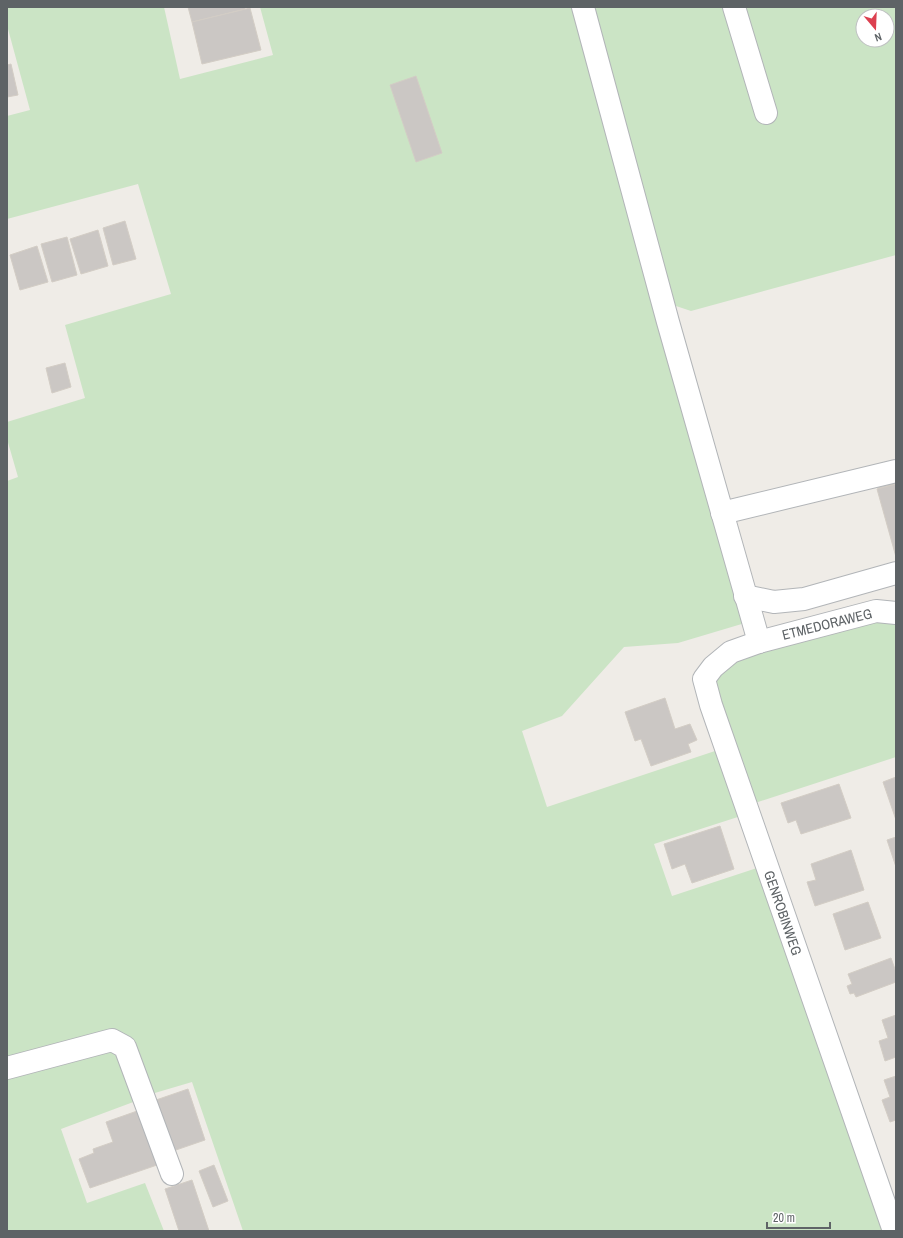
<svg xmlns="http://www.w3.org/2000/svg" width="903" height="1238" font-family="'Archivo Narrow',sans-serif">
<rect width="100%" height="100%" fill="#efece7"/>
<!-- green -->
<g fill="#cbe4c5" fill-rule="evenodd">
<path d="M7 7H164L180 79 273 55 260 7H574L745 623 678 643 624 647 562 716 522 731 547 807 721 749 744 815 654 844 672 896 760 867 885 1231H243L192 1082 148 1095 131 1044 7 1061V481L18 477 7 439V422L85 398 65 325 171 294 138 184 7 219V116L30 110 8 29H7Z"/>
<path d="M589 7H896V255L691 311 676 306 669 297ZM863 16H887V40H863Z"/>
<path d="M884 617 896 618V757L752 804 713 678 732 658Z"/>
<path d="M110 1048 119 1055 136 1101 61 1129 87 1203 145 1183 164 1231H7V1075Z"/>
</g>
<!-- building -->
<g fill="#cbc7c4" stroke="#d3cdc5">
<path d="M188 7H245V9L192 22Z"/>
<path d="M250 8 261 50 202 64 192 22Z"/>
<path d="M11 64 18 95 7 97V65Z"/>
<path d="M416 76 442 153 416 162 390 85Z"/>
<path d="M125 221 136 259 113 265 103 228Z"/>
<path d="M98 230 108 266 81 274 70 239Z"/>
<path d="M67 237 77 275 52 282 41 244Z"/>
<path d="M37 246 48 282 20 290 10 255Z"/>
<path d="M65 363 71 387 52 393 46 368Z"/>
<path d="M896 483V555L878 488Z"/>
<path d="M896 484V557L877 489Z"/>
<path d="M665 698 675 729 690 724 697 740 688 744 691 752 651 766 641 739 635 741 625 712Z"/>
<path d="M896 777V820L883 782Z"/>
<path d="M839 784 851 818 801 834 796 820 788 823 781 803Z"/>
<path d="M720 826 734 869 692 883 685 864 672 869 664 844Z"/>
<path d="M896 837V867L887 840Z"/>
<path d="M851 850 864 890 815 906 807 882 816 880 811 864Z"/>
<path d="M868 902 881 938 845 950 833 914Z"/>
<path d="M891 958 896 972V982L856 997 854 993 850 994 847 986 852 984 848 974Z"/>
<path d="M896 1015V1057L885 1061 879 1041 888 1038 882 1020Z"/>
<path d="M896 1076V1120L890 1122 882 1100 890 1097 884 1080Z"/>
<path d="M188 1089 205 1140 173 1151 156 1100Z"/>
<path d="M140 1110 160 1164 90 1188 79 1159 94 1153 93 1149 113 1142 106 1122Z"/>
<path d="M214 1165 228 1201 213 1207 199 1171Z"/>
<path d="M192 1180 209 1231H179L165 1189Z"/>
</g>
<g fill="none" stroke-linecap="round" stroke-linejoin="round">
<!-- minor casing -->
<g stroke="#b2b5b8" stroke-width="24">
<g id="minor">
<path d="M583 7 668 322 759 642"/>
<path d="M734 7 766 113"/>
<path d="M722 513 896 471"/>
<path d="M745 596 774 602 804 599 896 573"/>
<path d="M7 1068 112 1040 125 1047 172 1174"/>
<path d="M894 1231 711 705 704 679 713 667 731 652 759 642 876 611 896 613"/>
</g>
</g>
<!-- minor -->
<use href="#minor" stroke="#fff" stroke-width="22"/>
</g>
<g text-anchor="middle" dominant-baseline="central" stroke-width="3" stroke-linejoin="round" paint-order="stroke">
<!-- street labels -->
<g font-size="14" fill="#5e6366" stroke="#fff">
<text transform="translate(827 624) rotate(-14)">ETMEDORAWEG</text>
<text transform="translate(783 913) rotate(71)">GENROBINWEG</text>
</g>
</g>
<!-- border -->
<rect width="903" height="1238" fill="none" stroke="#5e6366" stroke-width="16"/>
<!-- north arrow -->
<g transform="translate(875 28) rotate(161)"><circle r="19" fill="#ffffff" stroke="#bfc1c2"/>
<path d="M0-3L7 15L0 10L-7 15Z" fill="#dc4050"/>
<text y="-6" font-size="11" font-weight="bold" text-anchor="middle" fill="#5e6366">N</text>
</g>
<!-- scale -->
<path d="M767 1222v6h63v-6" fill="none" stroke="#5e6366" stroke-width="2"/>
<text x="773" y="1222" font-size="12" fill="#5e6366" stroke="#ffffff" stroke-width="3" paint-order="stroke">20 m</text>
</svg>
